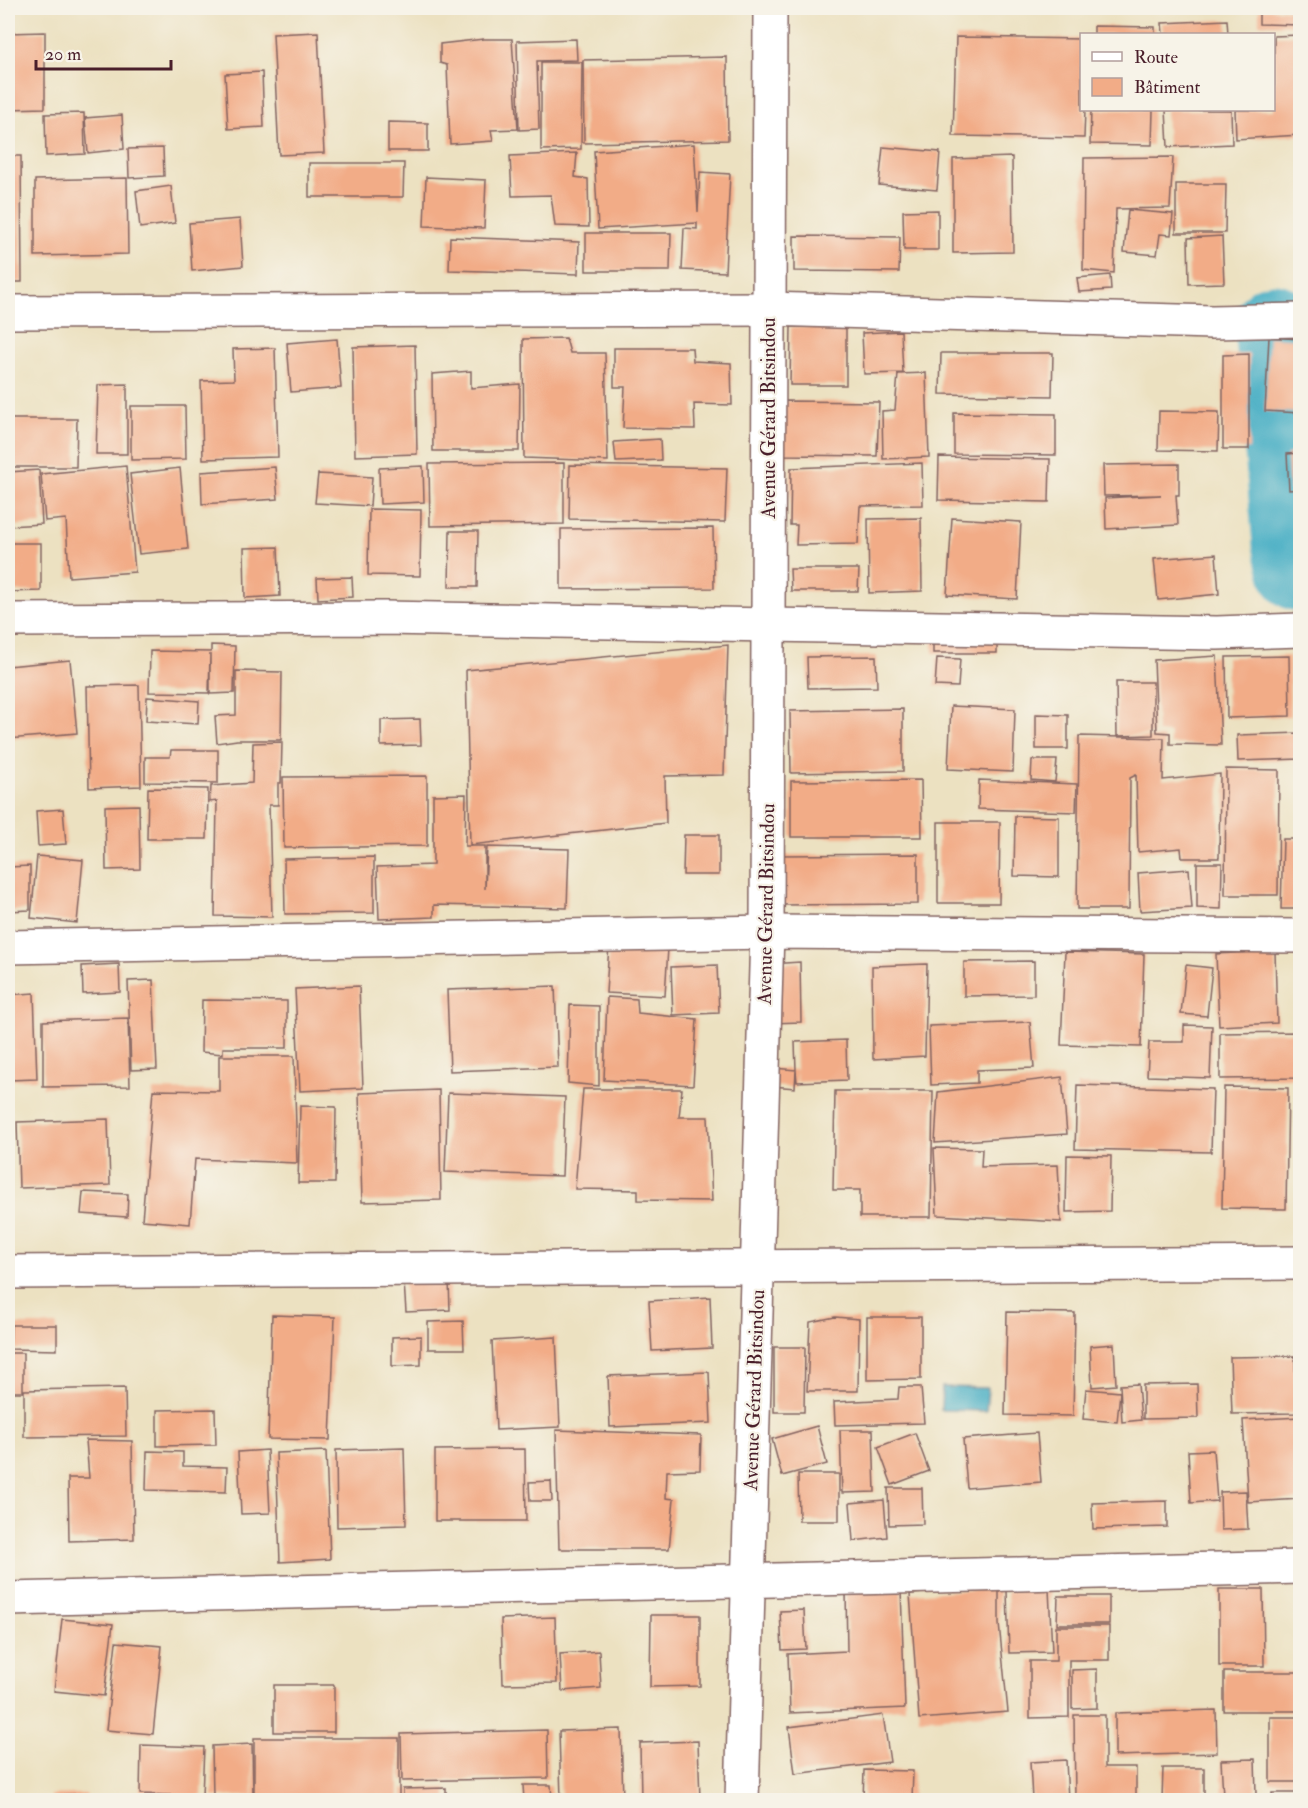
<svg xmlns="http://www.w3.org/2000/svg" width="1308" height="1808" font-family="'IM FELL Double Pica',serif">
<rect width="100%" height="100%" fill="#f7f3e8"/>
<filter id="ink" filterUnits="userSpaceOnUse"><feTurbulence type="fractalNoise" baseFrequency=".0167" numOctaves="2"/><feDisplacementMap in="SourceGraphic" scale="12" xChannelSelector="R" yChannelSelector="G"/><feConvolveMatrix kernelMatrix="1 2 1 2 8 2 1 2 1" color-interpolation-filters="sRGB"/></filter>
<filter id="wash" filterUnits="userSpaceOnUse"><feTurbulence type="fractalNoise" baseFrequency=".008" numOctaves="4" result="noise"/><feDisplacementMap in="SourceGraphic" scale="24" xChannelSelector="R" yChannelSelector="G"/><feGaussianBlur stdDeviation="1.35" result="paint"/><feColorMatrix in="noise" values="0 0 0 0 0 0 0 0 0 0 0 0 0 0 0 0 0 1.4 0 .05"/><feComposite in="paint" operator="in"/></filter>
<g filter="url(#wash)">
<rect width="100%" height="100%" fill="#ece1c1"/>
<!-- water -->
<path fill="#44adc4" stroke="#476678" stroke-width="1.5" d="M942 1387 988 1388 986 1411 941 1410Z"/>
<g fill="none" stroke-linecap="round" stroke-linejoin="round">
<!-- river -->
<path stroke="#44adc4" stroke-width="81" d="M1274 324 1293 543 1300 571"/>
</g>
<g id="blocks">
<!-- building -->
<g fill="#f2ac87">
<path d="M1259 9 1300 10V25L1259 24Z"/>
<path d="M1227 20 1228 34H1163L1162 23Z"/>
<path d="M1094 26 1155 27V34H1094Z"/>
<path d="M45 32V108L8 109V33Z"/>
<path d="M318 32 324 153 279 155 273 34Z"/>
<path d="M1300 35V135L1236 139 1235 110H1274V36Z"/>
<path d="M956 37 1082 39V110H1085L1084 138 953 136Z"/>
<path d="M484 39H512L518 129 491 130 493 141 450 144 447 65 440 63V44Z"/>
<path d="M576 39 577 60 537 61 539 129 519 130 517 41Z"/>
<path d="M727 57 728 140 584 143 583 60Z"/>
<path d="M541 62H582L581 149 541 150Z"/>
<path d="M262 72 264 127 228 129 225 74Z"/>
<path d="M1091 110H1153L1152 145 1090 144Z"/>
<path d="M1166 110H1231L1232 144 1168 147Z"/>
<path d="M84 113 85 154 46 156 45 114Z"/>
<path d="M122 115 124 149 88 153 85 118Z"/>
<path d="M388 122 428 123V151H388Z"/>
<path d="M694 144 698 212 700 172 730 174 725 272 682 270 684 228 697 229V223L598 229 594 151Z"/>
<path d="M883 147 940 152 937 190 879 185Z"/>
<path d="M163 148 164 176 129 178 128 149Z"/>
<path d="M577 153 575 177 588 179 589 227 555 226 551 195 512 196 510 156Z"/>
<path d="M8 156H21L22 282H8Z"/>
<path d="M1012 157 1013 252 953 253V159Z"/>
<path d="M1173 157 1170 208 1116 209 1114 273 1083 270 1084 158Z"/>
<path d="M309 163H404L403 197H309Z"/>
<path d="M426 177 486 180 484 228 424 226Z"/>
<path d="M127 178 128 254 35 256V180Z"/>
<path d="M1176 184H1226L1225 233H1176Z"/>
<path d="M171 186 175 223 140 228 136 191Z"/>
<path d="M938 210V250H904L903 211Z"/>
<path d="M1128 210 1173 214 1171 235 1160 234 1157 255 1124 252Z"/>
<path d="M240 219 243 266 192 271 189 223Z"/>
<path d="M586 233H671L670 271H586Z"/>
<path d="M794 236 900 237 899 272 794 271Z"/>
<path d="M1222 236 1224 283 1189 284 1188 238Z"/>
<path d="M450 237 579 242 578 274 449 270Z"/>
<path d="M1110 275 1111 290 1079 292 1077 278Z"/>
<path d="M791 327H846V385H790Z"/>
<path d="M901 331 903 373 864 374 862 333Z"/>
<path d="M1269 337 1300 339V413L1265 411Z"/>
<path d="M566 338 570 353H605L608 461 524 458 523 339Z"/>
<path d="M337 339 341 388 291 392 287 343Z"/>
<path d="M415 345 417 454 355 456 353 347Z"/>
<path d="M275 348 278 457 203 459 201 381 234 380 233 349Z"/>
<path d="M614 348H692L693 361 731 363 732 405 694 404 695 429 623 428 625 387H614Z"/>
<path d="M941 353H1053L1052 396 940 394Z"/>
<path d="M1249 354V449H1223V355Z"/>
<path d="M471 371V388L520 384 519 451H433L432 374Z"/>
<path d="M926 373 929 457 883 459 882 411 895 410 898 374Z"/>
<path d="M127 384V454H96L98 385Z"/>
<path d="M784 401 879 402 877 456 783 455Z"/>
<path d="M131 406H185L186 459 131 460Z"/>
<path d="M1159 411 1219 412 1218 451 1158 450Z"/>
<path d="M954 413 1056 414V455L954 454Z"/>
<path d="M8 419H77L76 467H8Z"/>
<path d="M660 439 661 460 616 462 614 442Z"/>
<path d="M1300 453V489L1289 490 1287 454Z"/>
<path d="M939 457 1050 459 1049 502 938 500Z"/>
<path d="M564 463V524L430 526 429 464Z"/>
<path d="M922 463 923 505 860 506 858 544 796 545 797 525H790L791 468Z"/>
<path d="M1179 464V495H1176L1178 525 1106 529 1105 498 1161 495 1104 496 1103 465Z"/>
<path d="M570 465 727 468 725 522 569 519Z"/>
<path d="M126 466 135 572 69 577 66 519 45 521 41 474Z"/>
<path d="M423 466 424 502 380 504 379 468Z"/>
<path d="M275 467 278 499 202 504 201 472Z"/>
<path d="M180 468 188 549 139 554 130 474Z"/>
<path d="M39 470 42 524 8 526V472Z"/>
<path d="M318 474 372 477 370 506 315 503Z"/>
<path d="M369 509 421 510 420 576 368 575Z"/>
<path d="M921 518 922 591 869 593 868 519Z"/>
<path d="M952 518 1021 522 1017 599 947 595Z"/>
<path d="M713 528 714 588 561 589V529Z"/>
<path d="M450 531H478L477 587H449Z"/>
<path d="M8 543H41V591L8 592Z"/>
<path d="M278 547 280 596 245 598 244 548Z"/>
<path d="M1216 554 1219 594 1158 600 1154 559Z"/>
<path d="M790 569H859L858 591H791Z"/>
<path d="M352 577 353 597 318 599 317 578Z"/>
<rect x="933" y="625" width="64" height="28"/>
<path d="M211 645 235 646 234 693 210 694V654L209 693 149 692 150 651 211 652Z"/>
<path d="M728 645 724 775 665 776 666 823 470 845 466 670Z"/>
<path d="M876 656 877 687 808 688 807 657Z"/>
<path d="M1217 656 1221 745 1170 744V733L1157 732 1154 660Z"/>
<path d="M1289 656 1290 716 1227 718 1226 657Z"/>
<path d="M937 658 960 659 958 687 935 686Z"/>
<path d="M70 660 77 733 8 739V666Z"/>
<path d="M236 671 282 672 281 740H237L217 743 215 716 236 715Z"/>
<path d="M1116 682H1153V735L1117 736Z"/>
<path d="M139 685 141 786 89 788 87 686Z"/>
<path d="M147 697 199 701 198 724 146 721Z"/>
<path d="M951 706 1015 709 1013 772 948 769Z"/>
<path d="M903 709V771L791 773 790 711Z"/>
<path d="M1036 714 1068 715V749H1036Z"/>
<path d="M420 719 421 745 381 746V720Z"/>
<path d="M1300 733V759L1238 761 1237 735Z"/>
<path d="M1079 736 1164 738 1163 780 1220 774 1219 858H1182L1181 848 1138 852 1136 775 1130 778 1129 909H1077Z"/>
<path d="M282 742 281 783H278V805H269L272 917 215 916 217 801 210 802 211 786 252 783 253 743Z"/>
<path d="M171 750H218V783L145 782V757H170Z"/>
<path d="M1032 760H1057L1055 782 1031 780Z"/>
<path d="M1226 769 1279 770 1278 895H1225Z"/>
<path d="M427 776V846L284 848 283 777Z"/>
<path d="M921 780 922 837H791V781Z"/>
<path d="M979 780 1077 784 1076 812 978 809Z"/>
<path d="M148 788 208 789 207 839H147Z"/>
<path d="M466 794 465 846H485V889L487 847 569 849 567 908 434 905V917L379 919 377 867 433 865V795Z"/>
<path d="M139 805 140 869 106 870 105 806Z"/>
<path d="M63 809 66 844 38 846 36 811Z"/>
<path d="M1015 816 1059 817V877L1014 876Z"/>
<path d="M938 822H1000L999 903H938Z"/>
<path d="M684 835H719V875H683Z"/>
<path d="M1283 839H1300V909H1281Z"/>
<path d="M918 854V904L777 905 778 855Z"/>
<path d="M37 856 83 860 77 923 31 918Z"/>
<path d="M374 857V913L285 914 284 859Z"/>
<path d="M1197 863H1222L1221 909 1197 908Z"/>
<path d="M30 866V910L8 911V867Z"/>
<path d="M1189 869 1192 908 1140 911 1138 873Z"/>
<path d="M609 944 668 948 665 996 606 993Z"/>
<path d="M1275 951 1277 1023 1219 1026 1216 954Z"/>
<path d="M1065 952 1144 954 1141 1047 1061 1045Z"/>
<path d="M1034 961V995L964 996V962Z"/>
<path d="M800 962 801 1022 771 1023 770 964Z"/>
<path d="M119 964 120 992 83 994 82 966Z"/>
<path d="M927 964 925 1056 873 1059 872 966Z"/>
<path d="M717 965 719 1013 673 1015 671 967Z"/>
<path d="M1186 965 1212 968 1207 1016 1181 1014Z"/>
<path d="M153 980 157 1069 131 1070 128 981Z"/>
<path d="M359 986 363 1088 300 1091 295 989Z"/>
<path d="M555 986 558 1067 450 1071 447 990Z"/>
<path d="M34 993 37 1079 8 1080V995Z"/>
<path d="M607 997 637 999 638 1013 697 1019 693 1085 604 1080Z"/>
<path d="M202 1000 287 1001V1048H223V1054L201 1052Z"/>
<path d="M570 1005 599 1006V1086L568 1083Z"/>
<path d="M128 1018 130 1086 43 1087V1021Z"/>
<path d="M1030 1022 1034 1068 977 1070V1083L931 1085 929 1026Z"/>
<path d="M1184 1025 1212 1026 1210 1078 1147 1076 1149 1042H1184Z"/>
<path d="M1300 1032V1078L1220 1079V1033Z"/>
<path d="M846 1040 847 1080 797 1082 796 1070 795 1088 772 1086 774 1068 796 1070 795 1042Z"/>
<path d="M219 1056H294L297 1163 195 1159 190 1224 142 1220 153 1090 219 1091Z"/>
<path d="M1062 1077 1067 1134 935 1143 938 1092Z"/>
<path d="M1077 1085 1213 1089 1211 1152 1075 1149Z"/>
<path d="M1224 1087 1288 1088 1286 1209 1222 1208Z"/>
<path d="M583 1089H682L679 1117H708L712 1201 638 1200V1190L575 1189Z"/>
<path d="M439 1090 441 1200 362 1202 359 1093Z"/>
<path d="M835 1091H933L931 1217H860V1190H833Z"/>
<path d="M448 1093 565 1097 562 1176 445 1172Z"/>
<path d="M300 1106 336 1107 335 1183H298Z"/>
<path d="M108 1119 110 1185 19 1188 17 1122Z"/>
<path d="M934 1148 982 1149 981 1167 1058 1165 1061 1222 937 1215Z"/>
<path d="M1067 1155 1111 1156 1110 1211 1066 1212Z"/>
<path d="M83 1192 128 1194 127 1217 81 1214Z"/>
<path d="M449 1280 450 1310 406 1312 404 1282Z"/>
<path d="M710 1297 712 1348 652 1351 649 1301Z"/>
<path d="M1007 1312 1075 1313 1073 1416 1005 1415Z"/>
<path d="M272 1315 335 1317 330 1440 268 1439Z"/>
<path d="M835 1317 859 1319 858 1391H807L810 1322Z"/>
<path d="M867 1317H921V1379L867 1380Z"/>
<path d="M463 1321 464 1349H428V1322Z"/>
<path d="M11 1325H57V1350L10 1349Z"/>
<path d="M421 1336V1365L392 1366V1337Z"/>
<path d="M556 1337 560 1427 496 1430 492 1341Z"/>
<path d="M1114 1344 1116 1385 1092 1387 1090 1346Z"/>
<path d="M774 1347H805L804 1412H774Z"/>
<rect x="8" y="1353" width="15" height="39"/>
<path d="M1295 1356 1296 1413 1232 1414 1230 1357Z"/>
<path d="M709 1372 711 1423 610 1427 608 1376Z"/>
<path d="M1138 1384 1141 1420 1122 1422 1120 1385Z"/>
<path d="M1197 1384 1198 1418 1143 1419V1385Z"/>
<path d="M899 1387H921L924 1423 835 1425 834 1402 898 1399Z"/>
<path d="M125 1388 126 1436 24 1437V1390Z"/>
<path d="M1086 1389 1120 1392 1117 1422 1083 1419Z"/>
<path d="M215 1409 216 1445 157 1446V1410Z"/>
<path d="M1300 1417V1499L1248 1502 1243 1420Z"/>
<path d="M817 1426 827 1464 782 1476 772 1439Z"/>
<path d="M556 1430 701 1435 700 1470 667 1471 666 1498 674 1499 669 1549H559Z"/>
<path d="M840 1430H873L875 1492 842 1493Z"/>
<path d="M915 1433 929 1471 892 1485 878 1447Z"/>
<path d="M1037 1433 1041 1482 967 1488 963 1439Z"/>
<path d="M86 1440 132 1441 134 1539 69 1541 68 1478H89Z"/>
<path d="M404 1448 406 1525 337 1527 336 1450Z"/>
<path d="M525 1449 526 1521H435V1450Z"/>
<path d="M267 1450 270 1513 241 1514 238 1452Z"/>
<path d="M1213 1450 1217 1501 1191 1503 1188 1451Z"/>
<path d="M147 1451 183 1452V1466L227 1467 226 1492 146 1490Z"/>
<path d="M326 1451 330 1559 280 1562 276 1453Z"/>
<path d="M798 1474H839V1521H799Z"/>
<path d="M551 1481 552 1501H530L529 1482Z"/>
<path d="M888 1488H922L923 1524 889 1525Z"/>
<path d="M1246 1491 1248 1529 1221 1530 1220 1492Z"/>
<path d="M884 1500 887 1537 853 1541 850 1503Z"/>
<path d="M1167 1501V1527L1093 1529 1092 1503Z"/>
<path d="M999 1588V1624L1008 1712 919 1719 910 1594Z"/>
<path d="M901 1589 905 1708 790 1713 788 1654 847 1651 846 1591Z"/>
<path d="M1049 1589 1052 1652 1009 1653 1007 1591Z"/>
<path d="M1219 1589H1263L1264 1666H1219Z"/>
<path d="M1058 1596H1109V1624H1057Z"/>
<path d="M804 1610 806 1649 782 1650 780 1611Z"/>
<path d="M651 1615H700V1686L650 1687Z"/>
<path d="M555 1617 557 1683 503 1684 501 1619Z"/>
<path d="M62 1619 113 1624 104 1696 54 1691Z"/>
<path d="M1056 1626H1109V1660H1069V1717L1030 1718V1661H1056Z"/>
<path d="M116 1642 162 1646 153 1734 106 1730Z"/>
<path d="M599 1651 601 1688 562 1691 560 1654Z"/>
<path d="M1097 1669V1708L1072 1709V1670Z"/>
<rect x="1224" y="1672" width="76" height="39"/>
<rect x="274" y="1685" width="60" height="47"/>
<path d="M1216 1710 1217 1753 1115 1756V1713Z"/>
<path d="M883 1715 890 1762 795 1774 789 1727Z"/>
<path d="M1074 1715H1105V1767H1136V1800H1075Z"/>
<rect x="1270" y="1717" width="30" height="65"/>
<path d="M621 1729 623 1800H561L559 1731Z"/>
<path d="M547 1730 548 1778 402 1781 401 1734Z"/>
<rect x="254" y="1738" width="145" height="62"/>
<path d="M698 1741 700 1800H641L640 1743Z"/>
<path d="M252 1744 253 1796 213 1797 212 1746Z"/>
<path d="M141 1745 204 1747 202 1796 140 1794Z"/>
<path d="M1255 1759 1256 1795 1223 1796 1221 1760Z"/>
<path d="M1066 1760 1068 1800H1032L1030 1762Z"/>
<path d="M1163 1768H1204V1800H1162Z"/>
<path d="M864 1770 913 1771 912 1800H863Z"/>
<path d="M523 1785H551L552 1800H524Z"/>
<path d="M446 1788V1800H403V1789Z"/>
<rect x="1272" y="1793" width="28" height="7"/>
<path d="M86 1794 87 1800H52L51 1795Z"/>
</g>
</g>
</g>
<g filter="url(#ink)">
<use href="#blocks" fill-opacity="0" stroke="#836360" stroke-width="1.5"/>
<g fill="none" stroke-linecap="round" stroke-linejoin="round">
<!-- minor casing -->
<g stroke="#836360" stroke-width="36">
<g id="minor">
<path d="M8 312 768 309 1212 322 1300 320"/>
<path d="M8 620 385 618 1217 633 1300 630"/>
<path d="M8 947 767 932 1300 936"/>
<path d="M8 1272 1300 1263"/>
<path d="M8 1599 1300 1567"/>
<path d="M742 1800 767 932 770 8"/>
</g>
</g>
<!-- minor -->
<use href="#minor" stroke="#fff" stroke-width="33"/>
</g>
</g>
<g text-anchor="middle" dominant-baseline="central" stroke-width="4.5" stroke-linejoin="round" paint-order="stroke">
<!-- street labels -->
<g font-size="20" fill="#4a1f2b" stroke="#f7f3e8">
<text transform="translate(768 418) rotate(-90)">Avenue Gérard Bitsindou</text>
<text transform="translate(766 904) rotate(-89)">Avenue Gérard Bitsindou</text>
<text transform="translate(754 1390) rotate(-88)">Avenue Gérard Bitsindou</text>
</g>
</g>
<!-- margin -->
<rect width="1308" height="1808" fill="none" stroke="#f7f3e8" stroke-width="30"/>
<!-- legend -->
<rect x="1080" y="33" width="195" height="78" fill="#f7f3e8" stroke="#b29e9c" stroke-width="1.5"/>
<rect x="1092" y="52" width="30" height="9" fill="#ffffff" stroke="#b29e9c" stroke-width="1.5"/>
<text x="1134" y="63" font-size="18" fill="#4a1f2b">Route</text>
<rect x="1092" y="78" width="30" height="18" fill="#f2ac87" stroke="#b29e9c" stroke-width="1.5"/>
<text x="1134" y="93" font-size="18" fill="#4a1f2b">Bâtiment</text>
<!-- scale -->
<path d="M36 60v9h135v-9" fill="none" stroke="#4a1f2b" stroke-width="3"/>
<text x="45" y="60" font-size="18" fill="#4a1f2b" stroke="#f7f3e8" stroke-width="4.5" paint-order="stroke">20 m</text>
</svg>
